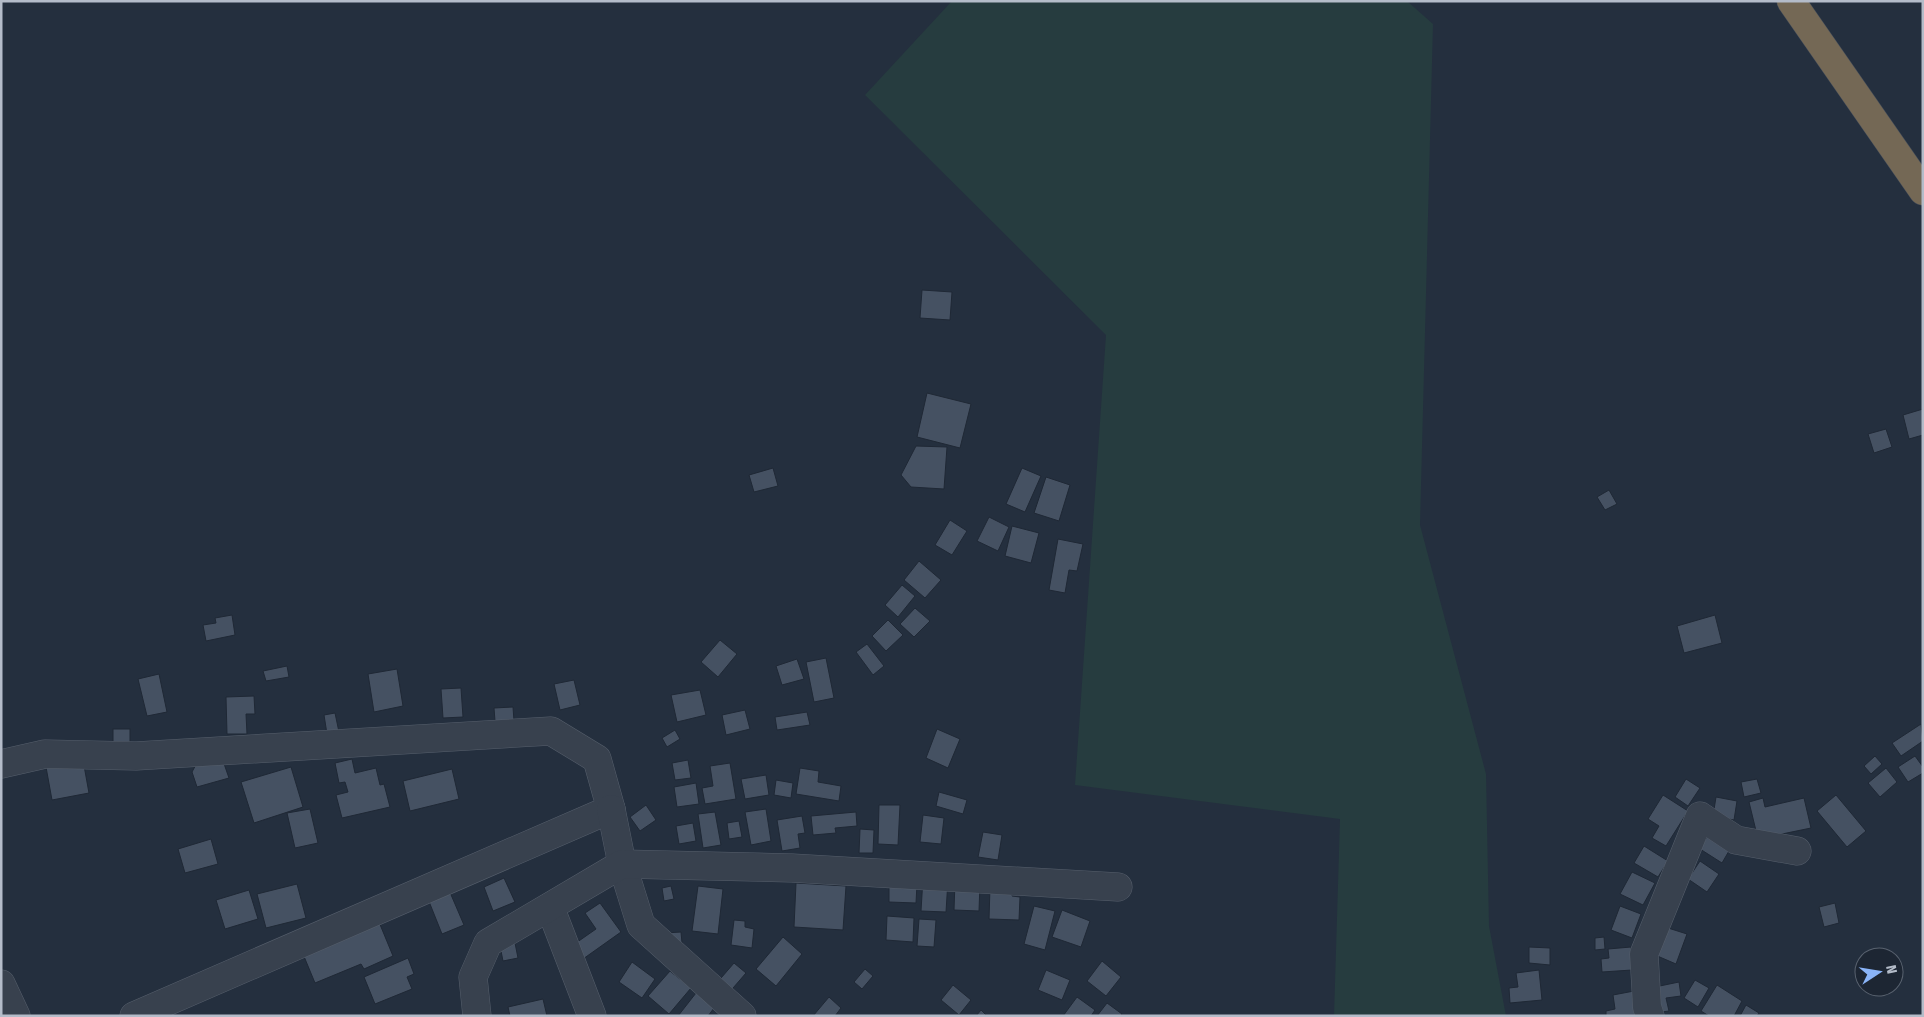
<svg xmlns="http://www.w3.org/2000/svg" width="1924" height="1017" font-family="'Fira Sans Condensed',sans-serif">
<rect width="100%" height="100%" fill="#242f3e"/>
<!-- green -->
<path fill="#263c3f" d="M952 1H1407L1433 24 1420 525 1486 774 1489 926 1506 1016H1334L1340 819 1075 785 1106 335 865 95Z"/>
<!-- building -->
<g fill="#455162" stroke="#1f2835">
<path d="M922 290 952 292 950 320 920 318Z"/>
<path d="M927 393 971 404 960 448 917 437Z"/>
<path d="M1923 409V435L1909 439 1903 415Z"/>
<path d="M1886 429 1892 447 1874 453 1868 434Z"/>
<path d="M916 446 947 447 944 489 911 487 901 475Z"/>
<path d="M773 468 778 486 754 492 749 475Z"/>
<path d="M1022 468 1041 476 1025 512 1006 504Z"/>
<path d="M1046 477 1070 485 1059 521 1034 513Z"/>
<path d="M1609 490 1617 504 1605 510 1597 497Z"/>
<path d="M989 517 1009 527 998 551 977 541Z"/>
<path d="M950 520 967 531 952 555 935 545Z"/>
<path d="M1012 526 1039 533 1031 563 1005 556Z"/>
<path d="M1058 539 1083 544 1077 571 1069 570 1065 593 1049 590Z"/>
<path d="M919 561 941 580 925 598 904 580Z"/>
<path d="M902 585 915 596 898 617 885 605Z"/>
<path d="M915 608 930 621 914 637 900 624Z"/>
<path d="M232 615 235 635 206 641 203 625 216 623 215 618Z"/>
<path d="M1715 615 1722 643 1684 653 1677 626Z"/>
<path d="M888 620 903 635 886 651 872 636Z"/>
<path d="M720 640 737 654 718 677 701 662Z"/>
<path d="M867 644 884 666 873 675 856 652Z"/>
<path d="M826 658 834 698 814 702 806 662Z"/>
<path d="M797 659 804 679 782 685 776 666Z"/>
<path d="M287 666 289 677 266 681 263 671Z"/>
<path d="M397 669 403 706 374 712 368 674Z"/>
<path d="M159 674 167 712 147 716 138 679Z"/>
<path d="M574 680 580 705 560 710 554 684Z"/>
<path d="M461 688 463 717 443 718 441 689Z"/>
<path d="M700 690 706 715 677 722 671 695Z"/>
<path d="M254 696 255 714H246L247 734H227L226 697Z"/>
<path d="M513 707 514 721H495L494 708Z"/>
<path d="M745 710 750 729 726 735 722 715Z"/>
<path d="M807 712 810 725 777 730 775 717Z"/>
<path d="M335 713 339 732 327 734 324 715Z"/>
<path d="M1921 724 1923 741 1901 756 1892 743Z"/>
<rect x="113" y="729" width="17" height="13"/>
<path d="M937 729 960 739 948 768 926 758Z"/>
<path d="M675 730 680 739 667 747 662 738Z"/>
<path d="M221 755 229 778 197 787 192 772 200 757Z"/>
<path d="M1875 756 1882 764 1871 774 1864 766Z"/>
<path d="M1915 756 1923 767V773L1908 782 1898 767Z"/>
<path d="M352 759 355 773 376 768 380 785 384 784 390 807 342 818 336 795 348 792 345 782 339 783 335 763Z"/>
<path d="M83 760 89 793 52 800 46 767Z"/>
<path d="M688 760 691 778 675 780 672 763Z"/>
<path d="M730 763 736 799 705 804 702 788 713 786 710 766Z"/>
<path d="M291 767 303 807 254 823 241 782Z"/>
<path d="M800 768 819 771 818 782 841 786 839 801 796 794Z"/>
<path d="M1886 768 1897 782 1880 797 1868 783Z"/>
<path d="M452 769 459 799 410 811 403 781Z"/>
<path d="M766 775 769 795 745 799 741 779Z"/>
<path d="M1686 779 1700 788 1688 806 1675 797Z"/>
<path d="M1757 779 1761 793 1744 797 1741 782Z"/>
<path d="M776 780 793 783 791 798 774 795Z"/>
<path d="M696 783 699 804 677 807 674 787Z"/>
<path d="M939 792 967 800 963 814 936 806Z"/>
<path d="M1663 795 1688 811 1666 846 1652 838 1659 826 1648 819Z"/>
<path d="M1836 795 1866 831 1847 847 1817 811Z"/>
<path d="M1716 797 1737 801 1734 820 1713 816Z"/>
<path d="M1763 798 1765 807 1804 798 1811 828 1758 839 1749 802Z"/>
<path d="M646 805 656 820 640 831 630 817Z"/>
<path d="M879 805H900L898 845 878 844Z"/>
<path d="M310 809 318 843 295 848 287 813Z"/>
<path d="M766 809 771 841 751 845 745 812Z"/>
<path d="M715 812 721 845 703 848 698 814Z"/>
<path d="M856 812 857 826 835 828 836 833 813 835 811 816Z"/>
<path d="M923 815 944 818 941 844 920 842Z"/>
<path d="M802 816 805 833 798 834 800 848 782 851 777 820Z"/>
<path d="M1718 818 1740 832 1722 863 1700 849Z"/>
<path d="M739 821 742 837 729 839 727 823Z"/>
<path d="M693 823 696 841 679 844 676 826Z"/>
<path d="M860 829 874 830 873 853H859Z"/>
<path d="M983 832 1002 835 998 860 978 857Z"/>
<path d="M211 839 218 864 185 873 178 849Z"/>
<path d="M1644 846 1668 861 1658 877 1634 863Z"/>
<path d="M1700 861 1719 874 1707 892 1688 879Z"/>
<path d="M1632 872 1655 883 1643 905 1620 894Z"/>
<path d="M504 878 515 902 493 911 484 887Z"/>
<path d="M923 878 948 880 946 912 921 911Z"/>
<path d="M955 881 980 883 979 911 954 910Z"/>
<path d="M889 882 917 884 916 903 889 902Z"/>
<path d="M796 883 846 886 843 930 794 927Z"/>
<path d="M297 884 306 918 266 928 257 894Z"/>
<path d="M671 886 674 899 664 901 662 888Z"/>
<path d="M698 886 723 889 718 934 692 931Z"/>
<path d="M990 887 1012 888V896L1020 897 1019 920 989 919Z"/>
<path d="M249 890 258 919 225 929 216 900Z"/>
<path d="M449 890 464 925 442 934 428 899Z"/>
<path d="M600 903 621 932 583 959 573 945 596 929 585 913Z"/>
<path d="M1835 903 1839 923 1824 927 1819 907Z"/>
<path d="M1034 906 1055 911 1045 950 1024 944Z"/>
<path d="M1620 906 1641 914 1632 938 1611 930Z"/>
<path d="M1062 910 1090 921 1081 947 1052 937Z"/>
<path d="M887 916 914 918 913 942 886 940Z"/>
<path d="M919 919 936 920 934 947 917 946Z"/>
<path d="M734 920 745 921V927L754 929 752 948 731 945Z"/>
<path d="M379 922 393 956 364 969 361 964 315 983 303 954Z"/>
<path d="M1665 927 1687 934 1676 964 1655 955Z"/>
<path d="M681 932 682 943 666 944 665 933Z"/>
<path d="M783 937 802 954 776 986 756 969Z"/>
<path d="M1604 937 1605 949 1595 950V938Z"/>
<path d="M514 938 518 958 503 961 499 941Z"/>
<path d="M1529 947 1550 948V965L1529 963Z"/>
<path d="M1631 947 1632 970 1602 972 1601 959 1609 958 1608 949Z"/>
<path d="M408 958 414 974 407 977 412 989 375 1004 364 977Z"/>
<path d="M1102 961 1121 977 1106 996 1087 981Z"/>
<path d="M632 962 655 979 642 998 619 982Z"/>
<path d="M734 963 746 973 727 995 715 985Z"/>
<path d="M865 969 873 976 862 989 854 982Z"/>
<path d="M1046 970 1070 980 1062 1000 1038 990Z"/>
<path d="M1539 970 1542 1000 1510 1003 1509 988 1518 987 1516 973Z"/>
<path d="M670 971 691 988 669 1014 648 996Z"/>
<path d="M1695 980 1709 988 1698 1007 1684 998Z"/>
<path d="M1679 982 1681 996 1666 998 1669 1011 1654 1013 1650 988Z"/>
<path d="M953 985 971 1000 959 1015 941 1000Z"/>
<path d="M1717 985 1742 1001 1734 1016H1709L1701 1011Z"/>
<path d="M1634 991 1638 1016H1606V1011L1615 1009 1613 995Z"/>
<path d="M696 993 714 1008 708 1016H678Z"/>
<path d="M829 997 841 1008 835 1016H813Z"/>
<path d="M1077 997 1095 1010 1091 1016H1063Z"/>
<path d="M543 999 547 1016H510L508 1007Z"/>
<path d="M1107 1003 1122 1014 1120 1016H1097Z"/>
<path d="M1746 1005 1759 1013 1757 1016H1740Z"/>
<path d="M981 1010 987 1016H976Z"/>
</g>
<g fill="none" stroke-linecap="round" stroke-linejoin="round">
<!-- minor casing -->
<g stroke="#565f6c" stroke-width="29">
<g id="minor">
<path d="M1 764 45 754 136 756 551 731 597 759 611 809 134 1016"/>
<path d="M611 809 622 864 641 925 742 1016"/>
<path d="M550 907 592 1016"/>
<path d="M1 984 16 1016"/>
<path d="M477 1016 473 977 488 943 622 864 792 868 1118 887"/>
<path d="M1650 1016 1647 1007 1644 954 1700 816 1736 840 1797 851"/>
</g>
</g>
<!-- highway casing -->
<g stroke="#434c59" stroke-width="29">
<path id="highway" d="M1791 1 1923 191"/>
</g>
<!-- minor -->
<use href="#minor" stroke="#38414e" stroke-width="28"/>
<!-- highway -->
<use href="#highway" stroke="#746855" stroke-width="28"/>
</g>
<!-- border -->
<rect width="1924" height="1017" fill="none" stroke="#b4bcc9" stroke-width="5"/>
<!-- north arrow -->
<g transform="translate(1879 972) rotate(78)"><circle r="24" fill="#1d2633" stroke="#59626f"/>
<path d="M0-4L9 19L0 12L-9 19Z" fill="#8ab4f8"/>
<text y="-8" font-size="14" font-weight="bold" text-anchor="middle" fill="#b4bcc9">N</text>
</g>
</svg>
